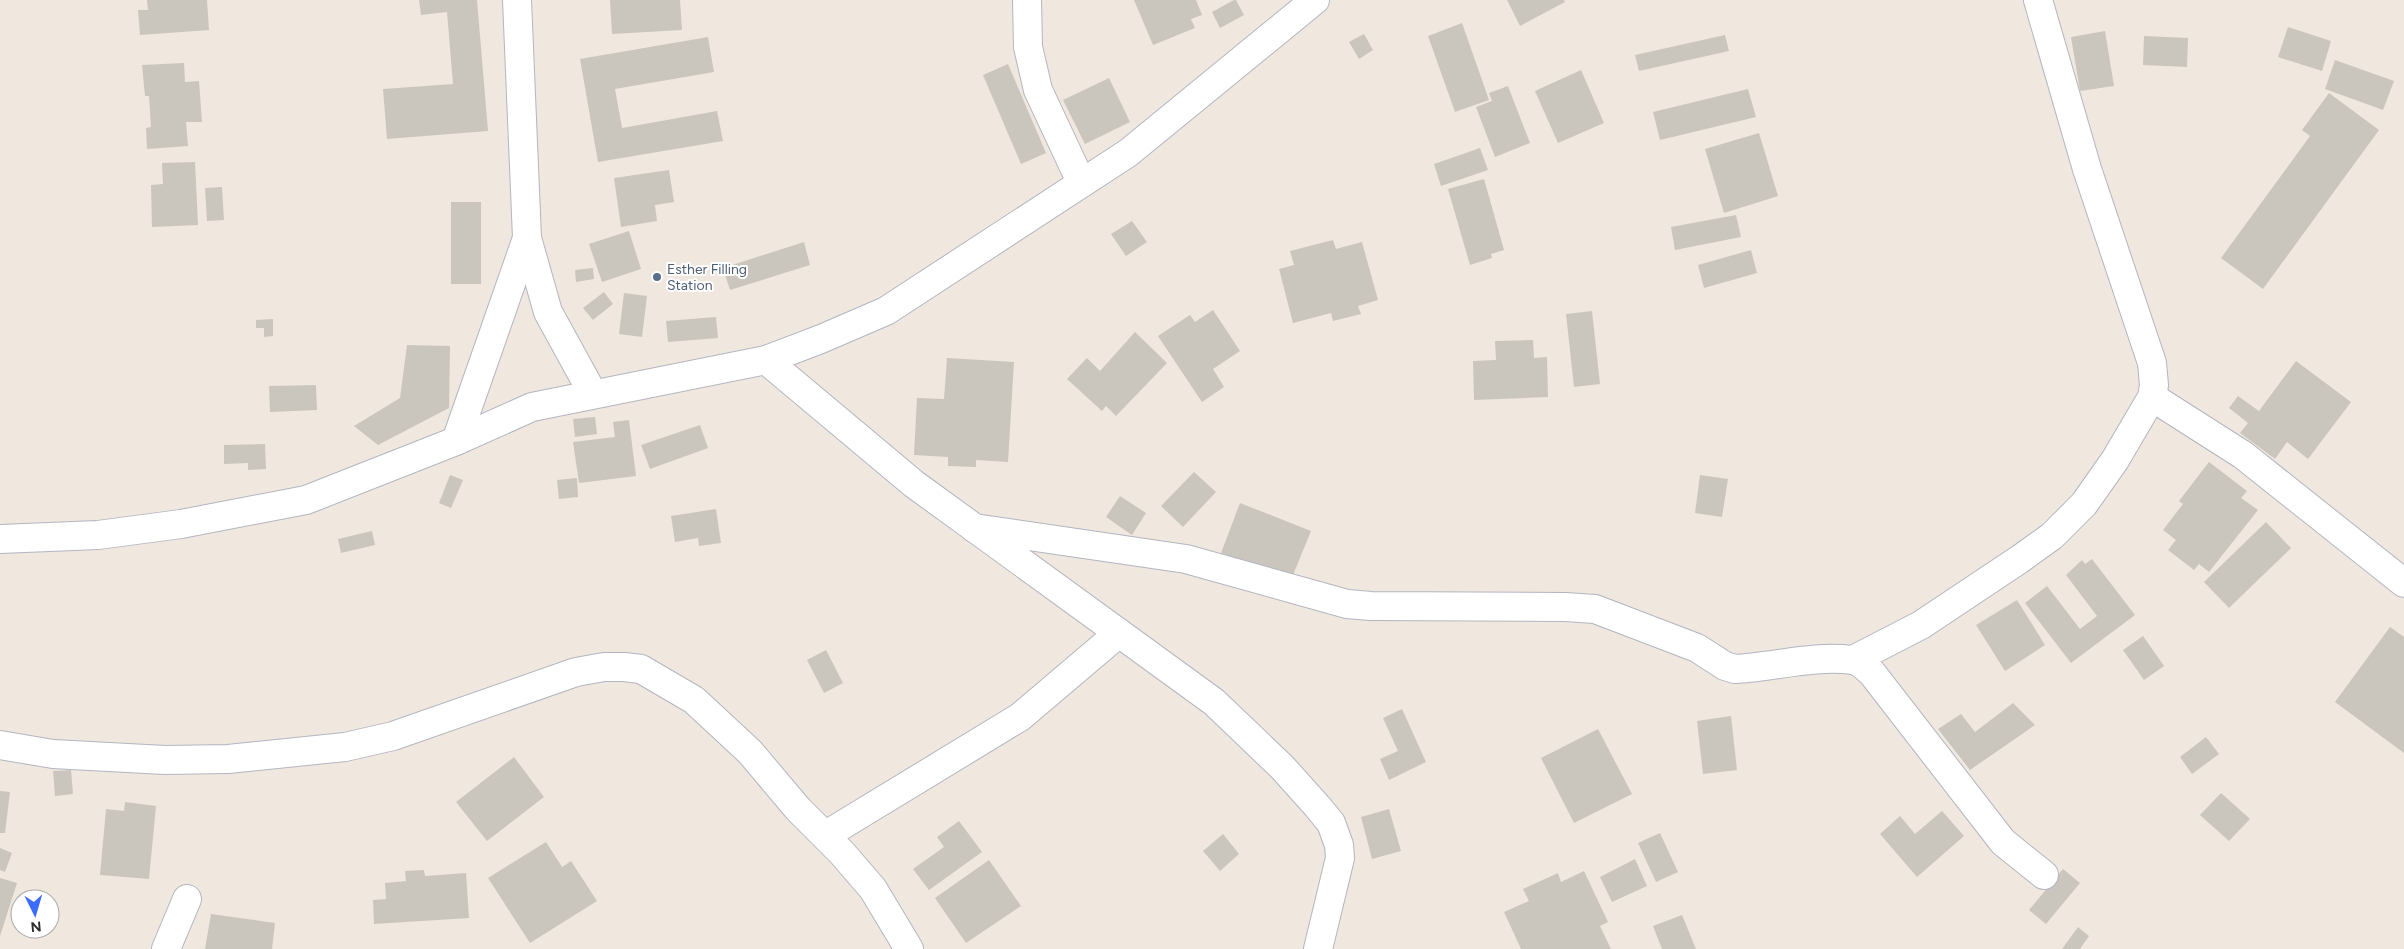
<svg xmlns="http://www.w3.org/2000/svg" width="2404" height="949" font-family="Figtree,sans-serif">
<rect width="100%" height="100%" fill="#f0e7de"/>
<!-- building -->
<g fill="#cbc6bd">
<path d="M147 0H207L209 30 140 35 138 10H148Z"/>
<path d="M419 0H477L488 131 387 139 383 89 453 84 447 12 421 15Z"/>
<path d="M610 0H680L682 30 612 34Z"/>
<path d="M1134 0H1196L1202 15 1191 19 1195 28 1153 45Z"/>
<path d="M1234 0H1236L1244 15 1220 28 1212 12Z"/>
<path d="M1507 0H1564L1565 2 1520 26Z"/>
<path d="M1462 23 1489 100 1455 112 1428 36Z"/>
<path d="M2288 27 2331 41 2322 71 2278 57Z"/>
<path d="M2105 31 2114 86 2080 91 2071 37Z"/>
<path d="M1364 34 1373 50 1359 59 1349 42Z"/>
<path d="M1725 35 1729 51 1639 71 1635 55Z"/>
<path d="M2144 36 2188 38 2187 67 2143 65Z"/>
<path d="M708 37 714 72 615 89 622 128 717 111 723 141 598 162 580 59Z"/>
<path d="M2335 60 2394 81 2383 110 2325 89Z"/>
<path d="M184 63 185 82 199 81 202 122H186L188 146 147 149 146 128 151 127 149 96H145L142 65Z"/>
<path d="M1008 64 1046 153 1021 164 983 75Z"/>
<path d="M1581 70 1604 123 1558 143 1535 91Z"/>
<path d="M1109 78 1130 122 1085 144 1063 100Z"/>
<path d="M1508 86 1530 143 1495 157 1476 107 1492 101 1489 93Z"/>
<path d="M1748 89 1756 117 1660 140 1653 112Z"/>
<path d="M2329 93 2379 130 2263 289 2221 258 2310 136 2302 130Z"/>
<path d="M1759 133 1778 196 1724 213 1705 149Z"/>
<path d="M1480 148 1488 170 1441 186 1434 164Z"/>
<path d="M195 162 198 225 152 227 151 185 163 184 162 163Z"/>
<path d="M669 170 674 202 655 205 657 221 621 227 614 178Z"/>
<path d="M1484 179 1504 250 1491 254 1492 258 1470 265 1448 189Z"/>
<path d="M222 187 224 220 207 221 205 188Z"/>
<rect x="451" y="202" width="30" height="82"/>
<path d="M1736 215 1741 237 1675 250 1671 227Z"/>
<path d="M1132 221 1147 242 1126 256 1111 234Z"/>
<path d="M629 231 641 269 602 282 589 244Z"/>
<path d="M1333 240 1336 249 1362 242 1378 300 1358 306 1361 314 1333 321 1331 313 1293 323 1279 269 1294 265 1290 251Z"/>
<path d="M804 242 810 265 730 290 723 268Z"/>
<path d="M1751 250 1757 273 1704 288 1698 265Z"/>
<path d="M593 268 594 279 576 282 575 270Z"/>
<path d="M604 292 613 304 593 320 583 308Z"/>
<path d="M624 293 647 296 642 337 619 334Z"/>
<path d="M1213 310 1240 351 1213 369 1224 387 1202 402 1158 336 1190 315 1195 322Z"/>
<path d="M1592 311 1600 384 1574 387 1566 314Z"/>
<path d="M716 317 718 338 668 342 666 321Z"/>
<path d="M273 319V336L264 337V328H256V320Z"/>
<path d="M1135 332 1167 363 1116 416 1106 406 1102 411 1067 379 1087 358 1100 371Z"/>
<path d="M1533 340 1534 358 1547 357 1548 397 1474 400 1473 361 1496 360 1495 341Z"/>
<path d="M407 345 450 346 449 408 378 445 354 426 400 398Z"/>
<path d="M947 358 1014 362 1008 462 976 460V467L948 466V457L914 455 917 398 944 399Z"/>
<path d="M2296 361 2351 402 2308 459 2287 442 2275 459 2240 433 2248 423 2229 408 2238 396 2259 411Z"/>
<path d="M316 385 317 410 270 412 269 386Z"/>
<path d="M595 417 597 434 575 437 573 419Z"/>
<path d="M629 420 636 476 579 483 573 442 615 437 613 422Z"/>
<path d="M700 425 708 448 650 469 641 445Z"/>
<path d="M265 444 266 469 248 470V463L224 464V445Z"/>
<path d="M2209 462 2247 491 2241 498 2258 510 2209 572 2199 564 2194 570 2168 550 2176 540 2163 530 2183 504 2179 501Z"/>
<path d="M1194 472 1216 492 1183 527 1161 506Z"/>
<path d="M450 475 463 480 451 508 439 503Z"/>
<path d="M1700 475 1728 479 1722 517 1695 513Z"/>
<path d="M577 478 578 497 559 499 557 480Z"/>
<path d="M1120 496 1146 513 1132 535 1106 517Z"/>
<path d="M1240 503 1311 531 1291 580 1221 553Z"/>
<path d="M716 509 721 543 699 546 698 538 675 542 671 516Z"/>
<path d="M2266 522 2291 548 2229 608 2204 582Z"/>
<path d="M372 531 375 545 341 553 338 539Z"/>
<path d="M2092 559 2135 615 2071 663 2025 603 2047 586 2080 629 2097 616 2066 575 2082 560 2085 564Z"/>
<path d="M2017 600 2045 645 2005 671 1976 625Z"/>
<path d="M2390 627 2404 637V753L2335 702Z"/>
<path d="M2143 636 2164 666 2144 680 2123 650Z"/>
<path d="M826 650 843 683 824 693 807 660Z"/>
<path d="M2013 703 2035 725 1970 770 1938 729 1961 714 1975 732Z"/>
<path d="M1402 709 1426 762 1389 780 1380 759 1398 751 1383 718Z"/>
<path d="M1731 716 1737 770 1703 774 1697 721Z"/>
<path d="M1598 729 1632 794 1574 823 1541 758Z"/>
<path d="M2206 737 2219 754 2192 774 2180 757Z"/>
<path d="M514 757 544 797 487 841 456 802Z"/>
<path d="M71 770 73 794 55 796 53 771Z"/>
<path d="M0 791 10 792 5 833H0Z"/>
<path d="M2221 793 2250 819 2229 841 2200 815Z"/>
<path d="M125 802 156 806 149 879 100 875 106 809 124 811Z"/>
<path d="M1389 809 1401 851 1372 859 1361 817Z"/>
<path d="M1942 811 1964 836 1917 877 1880 834 1900 816 1915 834Z"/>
<path d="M959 821 982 852 929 890 913 869 944 847 937 837Z"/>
<path d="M1660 833 1678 872 1656 882 1638 843Z"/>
<path d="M1223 834 1239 854 1220 871 1203 851Z"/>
<path d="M546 842 562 867 571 861 597 901 530 943 488 878Z"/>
<path d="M0 848 12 853 5 872 0 870Z"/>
<path d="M1635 859 1647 886 1612 902 1600 877Z"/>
<path d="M989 860 1021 906 966 943 935 898Z"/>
<path d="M2063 869 2080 883 2046 924 2029 910Z"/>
<path d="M424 870 425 876 466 873 469 918 374 924 373 900 386 899 385 883 406 881 405 871Z"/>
<path d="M1584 871 1608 922 1600 926 1611 949H1521L1504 912 1529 901 1523 889 1558 873 1561 882Z"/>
<path d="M0 878 17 883 0 936Z"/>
<path d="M211 914 275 923 272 949H205Z"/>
<path d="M1682 915 1696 949H1662L1653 926Z"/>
<path d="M2078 927 2089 936 2080 949H2062Z"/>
</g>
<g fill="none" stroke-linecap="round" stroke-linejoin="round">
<!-- street casing -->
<g stroke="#b2b6c2" stroke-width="30">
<g id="street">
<path d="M517 0 527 238 548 312 593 394"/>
<path d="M1027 0 1028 47 1038 90 1081 182"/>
<path d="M766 360 914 484 1214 702 1282 767 1317 806 1331 823 1339 845 1340 858 1318 949"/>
<path d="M2152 397 2243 455 2404 583"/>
<path d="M456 441 527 238"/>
<path d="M974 528 1186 559 1347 604 1371 606 1565 607 1595 609 1697 648 1725 666 1735 669C1773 667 1815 655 1852 660 1860 661 1866 668 1872 673L2003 842 2044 875"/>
<path d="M1853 660 1921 625 2020 559 2052 536 2084 504 2115 460 2152 397 2154 385 2152 363 2087 169 2038 0"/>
<path d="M0 745 53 754 165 760 228 759 345 747 393 736 576 672 604 667H624L641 669 694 700 750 752 798 809 842 853 873 889 909 949"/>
<path d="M826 835 1020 717 1119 633"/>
<path d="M166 949 187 899"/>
</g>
</g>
<!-- secondary casing -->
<g stroke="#b2b6c2" stroke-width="30">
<path id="secondary" d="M0 539 98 535 181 524 306 500 456 441 532 407 766 360 821 339 886 311 1128 153 1315 0"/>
</g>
<!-- street -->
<use href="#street" stroke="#fff" stroke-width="28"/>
<!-- secondary -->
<use href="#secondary" stroke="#fff" stroke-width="28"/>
</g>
<!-- markers -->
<circle fill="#5c6f8a" stroke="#fff" stroke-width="2" cx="657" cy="277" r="5"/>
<g text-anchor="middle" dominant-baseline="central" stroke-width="4" stroke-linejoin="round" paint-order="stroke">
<!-- service labels -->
<g font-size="14" fill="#4e5e75" stroke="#fff" text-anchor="start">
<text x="667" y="269">Esther Filling<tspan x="667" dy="16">Station</tspan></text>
</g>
</g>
<!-- north arrow -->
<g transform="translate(35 914) rotate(175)"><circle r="24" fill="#ffffff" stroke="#ababab"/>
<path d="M0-4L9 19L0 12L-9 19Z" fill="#3c6bff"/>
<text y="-8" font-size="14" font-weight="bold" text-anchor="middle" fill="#2d2d2d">N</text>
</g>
</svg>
